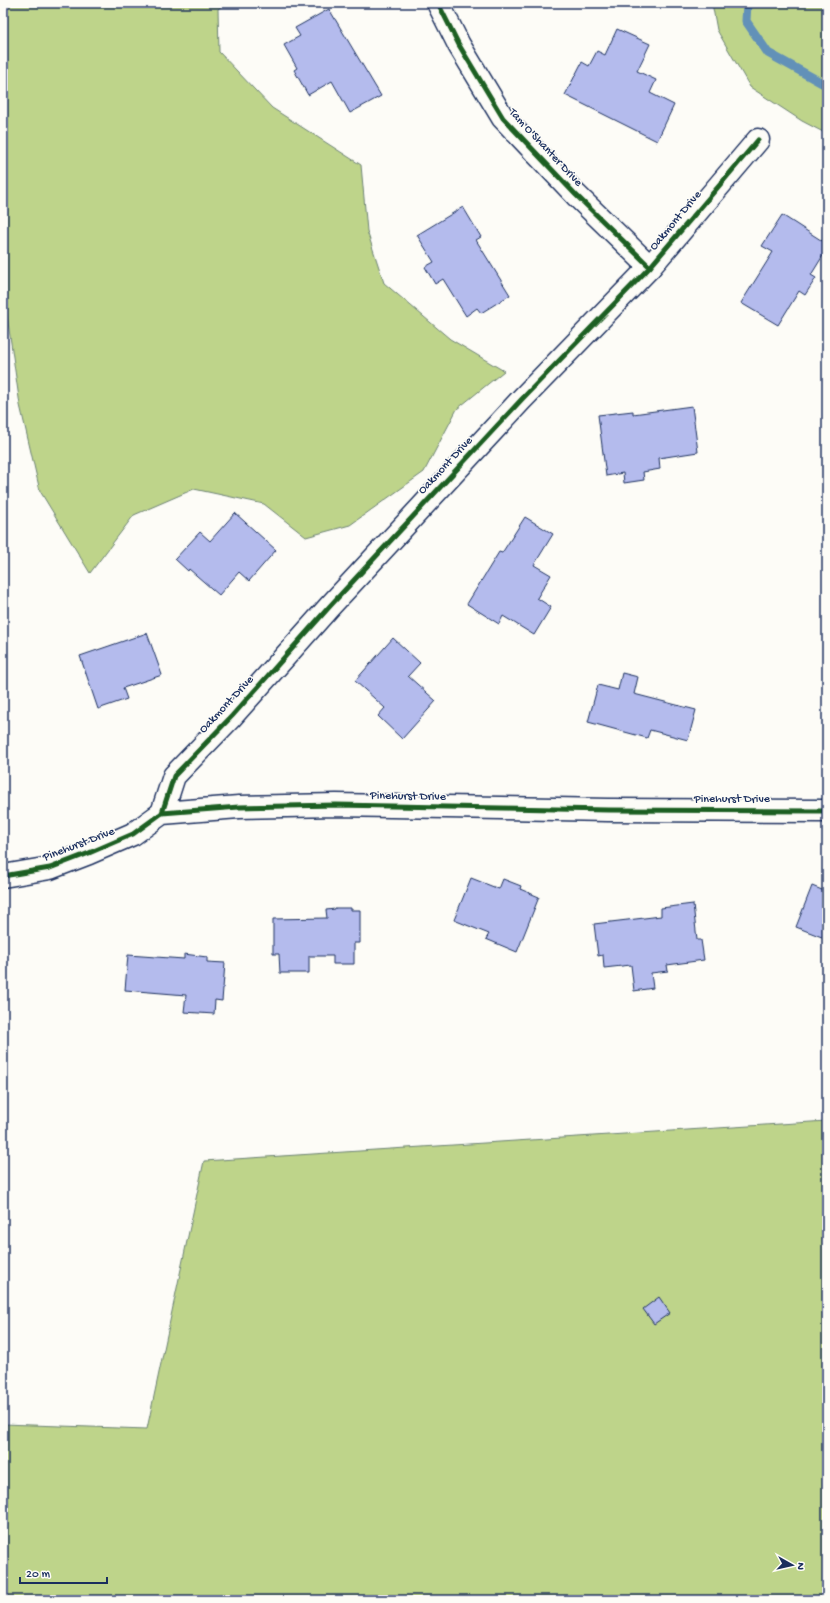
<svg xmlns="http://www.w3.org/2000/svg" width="830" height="1603" font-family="'Gochi Hand',sans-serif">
<rect width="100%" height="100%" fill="#fdfcf7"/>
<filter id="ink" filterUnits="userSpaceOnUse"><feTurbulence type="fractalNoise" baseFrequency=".025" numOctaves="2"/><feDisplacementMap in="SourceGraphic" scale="8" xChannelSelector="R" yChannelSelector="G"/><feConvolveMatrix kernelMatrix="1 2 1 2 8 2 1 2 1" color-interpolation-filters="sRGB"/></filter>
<g filter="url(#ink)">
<!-- green -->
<g fill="#bed48a" stroke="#6c8274">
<path d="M3 3H226L218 9 219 52 272 108 361 165 367 231 384 283 450 339 504 371 457 409 424 472 350 525 306 537 264 504 194 489 134 515 90 573 40 491 20 405 3 288Z"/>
<path d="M712 3H827V134L802 121 750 87 717 30Z"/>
<path d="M827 1121V1600H3V1424L147 1429 204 1161Z"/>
</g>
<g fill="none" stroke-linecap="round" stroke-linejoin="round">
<!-- stream -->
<path stroke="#6291b8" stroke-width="9" d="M747 3 746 21 768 53 822 83 827 84"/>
</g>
<!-- building -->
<g fill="#b4bbed" stroke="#1b2f5e">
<path d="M329 9 381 96 350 113 332 81 308 95 294 70 297 68 284 45 300 36 295 28Z"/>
<path d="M617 29 650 44 637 71 656 80 650 93 674 105 657 141 565 95 582 62 589 66 597 51 605 55Z"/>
<path d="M463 207 481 237 476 240 510 295 481 313 477 308 466 316 443 279 435 284 425 267 434 262 417 235Z"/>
<path d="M782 215 827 244V249L811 275 816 278 805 295 799 291 778 325 741 303 773 252 762 246Z"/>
<path d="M692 406 698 452 659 458 660 469 643 472 644 480 624 483 623 473 606 476 598 415 633 411V414Z"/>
<path d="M235 513 276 550 249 581 239 572 219 595 189 569 188 571 175 559 200 532 210 541Z"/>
<path d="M525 517 553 534 534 565 551 575 537 598 551 607 534 635 503 616 499 624 467 604 499 552 502 553Z"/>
<path d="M147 633 162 675 123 688 127 699 98 709 80 656Z"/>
<path d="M393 638 420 663 408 676 436 701 402 739 378 716 385 708 355 681Z"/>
<path d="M622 673 638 677 634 694 696 710 688 740 650 730 647 738 588 722 598 685 618 690Z"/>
<path d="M471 878 499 889 503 879 521 886 520 889 539 897 517 952 486 939 489 934 454 920Z"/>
<path d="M812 886 827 892V939L796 927Z"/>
<path d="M693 904 697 940H701L704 960 667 965 668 971 651 973 653 988 634 991 631 965 604 968 603 955 598 956 594 924 661 916V908Z"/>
<path d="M335 908H351V910H360V943H354V964H333V956H309V973H280L279 954H273V919L327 918 326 910 335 909Z"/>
<path d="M184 954 207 957V962L225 963 222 1001 215 1000 214 1014 184 1012 186 995 125 990 128 955 184 959Z"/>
<path d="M659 1297 670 1313 654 1324 643 1309Z"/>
</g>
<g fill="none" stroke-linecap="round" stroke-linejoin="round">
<!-- minor casing -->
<g stroke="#1b2f5e" stroke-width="25">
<g id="minor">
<path d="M438 3 459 45 503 118 576 195 650 267"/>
<path d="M162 813 174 776 232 716 330 606 522 399 650 267 758 140"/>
<path d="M3 876 50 868 89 853 133 834 162 813 239 807 336 805 608 810 827 811"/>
</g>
</g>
<!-- minor -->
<use href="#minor" stroke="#fdfcf7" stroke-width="22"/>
<!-- cycleway casing -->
<g stroke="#fdfcf7" stroke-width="8">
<g id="cycleway">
<path d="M438 3 459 45 503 118 576 195 650 267"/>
<path d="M162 813 174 776 232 716 330 606 522 399 650 267 758 140"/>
<path d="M3 876 50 868 89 853 133 834 162 813 239 807 336 805 608 810 827 811"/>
</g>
</g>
<!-- cycleway -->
<use href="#cycleway" stroke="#1b5e20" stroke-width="5"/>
</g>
</g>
<g text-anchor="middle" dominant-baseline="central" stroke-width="3" stroke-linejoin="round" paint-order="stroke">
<!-- street labels -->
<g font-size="12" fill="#1b2f5e" stroke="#fdfcf7">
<text transform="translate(545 148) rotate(47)">Tam O'Shanter Drive</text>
<text transform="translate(676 221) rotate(-50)">Oakmont Drive</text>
<text transform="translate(446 466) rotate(-47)">Oakmont Drive</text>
<text transform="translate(227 705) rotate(-47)">Oakmont Drive</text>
<text transform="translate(408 797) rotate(1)">Pinehurst Drive</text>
<text x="732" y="800">Pinehurst Drive</text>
<text transform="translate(79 845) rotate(-21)">Pinehurst Drive</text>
</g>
</g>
<!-- margin -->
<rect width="830" height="1603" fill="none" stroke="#fdfcf7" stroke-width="16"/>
<rect x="8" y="8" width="814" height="1587" fill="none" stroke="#1b2f5e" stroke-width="1.5" filter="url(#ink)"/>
<!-- north arrow -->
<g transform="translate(792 1565) rotate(98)" stroke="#fdfcf7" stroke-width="3" paint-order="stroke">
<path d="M0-3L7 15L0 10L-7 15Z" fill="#1b2f5e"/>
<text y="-6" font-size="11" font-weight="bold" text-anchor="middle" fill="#1b2f5e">N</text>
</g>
<!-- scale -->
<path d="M20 1577v6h87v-6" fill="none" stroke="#1b2f5e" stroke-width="2"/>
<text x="26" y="1577" font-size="12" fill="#1b2f5e" stroke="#fdfcf7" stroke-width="3" paint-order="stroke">20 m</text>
</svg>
